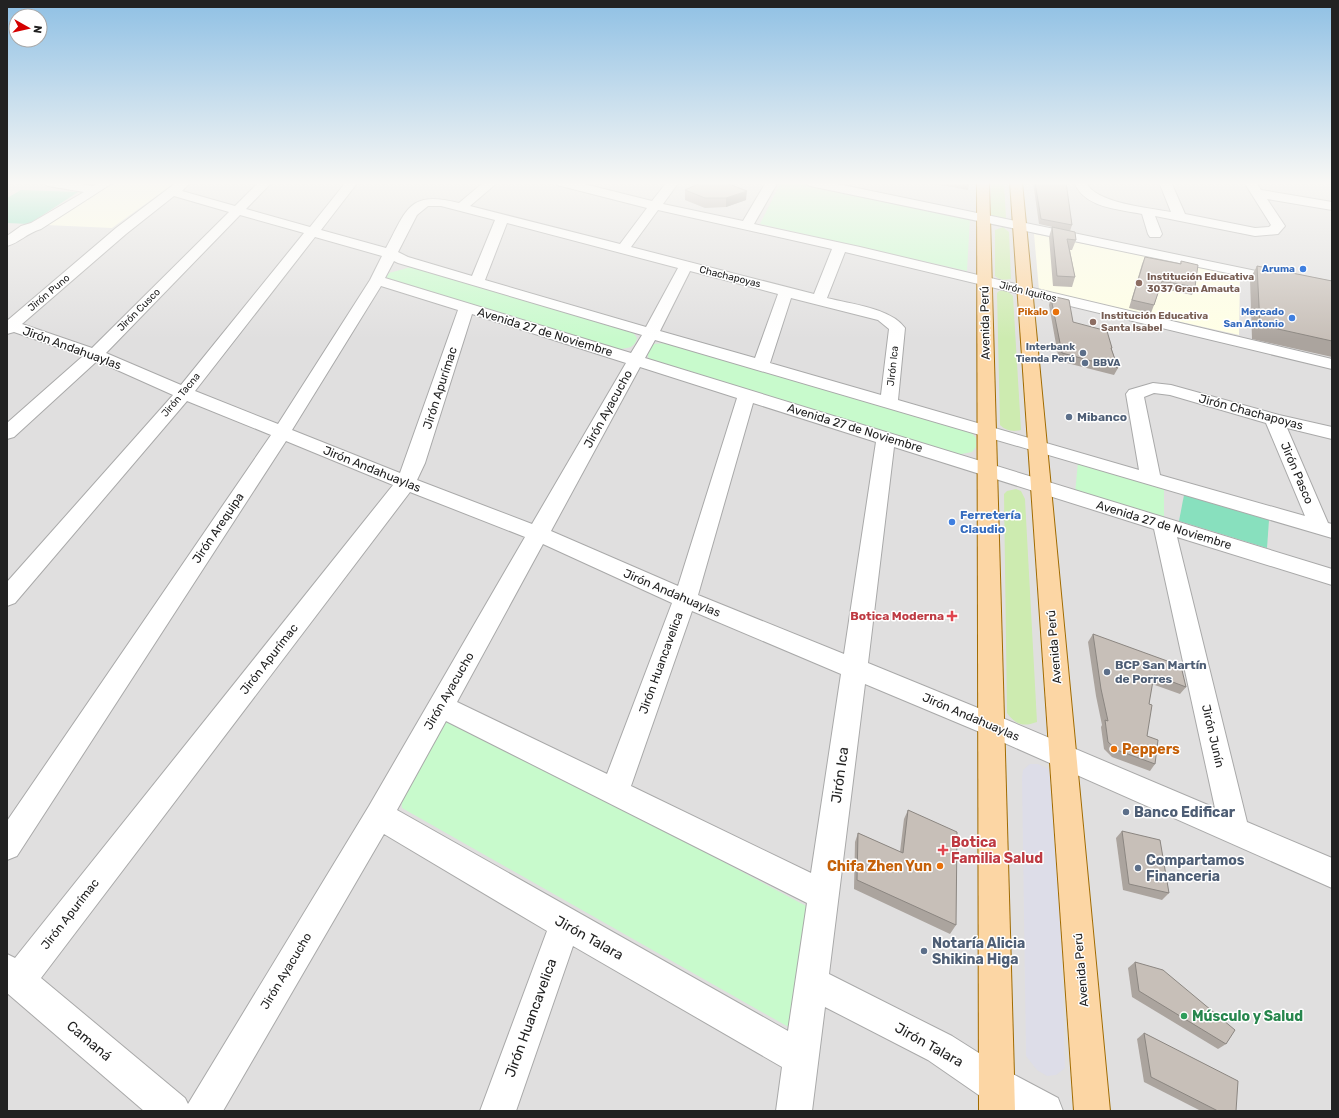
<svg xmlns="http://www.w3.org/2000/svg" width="1339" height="1118" font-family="Rubik,sans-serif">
<rect width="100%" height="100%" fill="#f2efe9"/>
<!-- residential -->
<path fill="#e0dfdf" d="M8 182H1332V1111H7Z"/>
<!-- education -->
<g fill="#ffffe5">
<path d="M111 182H176L112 228 46 225Z"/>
<path d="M1034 234 1240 275 1239 335 1039 290Z"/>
</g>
<!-- grass -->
<g fill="#cdebb0">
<path d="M991 182H1004L1006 218H994L991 216Z"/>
<path d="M1003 227 1009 232 1011 279C1005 280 1000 281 995 276V230Z"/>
<path d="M1006 290 1013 296 1021 430C1013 432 1006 431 1000 425L997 293 999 291Z"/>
<path d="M1016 489 1021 491 1025 499 1037 722C1023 727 1016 725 1007 713L1004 494 1007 491Z"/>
</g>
<!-- park -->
<g fill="#c8facc">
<path d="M781 182H795L970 218 967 271 760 224Z"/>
<path d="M411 267 632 331 637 338C635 348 628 348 619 349L392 282 386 278 389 273Z"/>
<path d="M666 343 971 432 976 438V447L972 452 956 455 649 359 646 349 654 344Z"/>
<path d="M1078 462 1164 486V521L1075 493Z"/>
<path d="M454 718 810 908 792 1029 402 808 401 796 444 722Z"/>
</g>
<!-- pitch -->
<g fill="#88e0be">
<path d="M21 190 78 192 29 224 7 223V198Z"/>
<path d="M1184 495 1269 520 1267 548 1179 521Z"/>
</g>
<!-- plaza -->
<path fill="#dddde8" d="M1030 764H1038L1048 769 1054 775 1057 786 1065 1068 1056 1075 1047 1076 1037 1070 1026 1056 1022 778 1023 770Z"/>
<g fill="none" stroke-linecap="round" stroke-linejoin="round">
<!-- minor casing -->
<g stroke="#a9a9a9" stroke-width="2">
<g id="minor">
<path d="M42 182H71L93 186 99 182H114L41 229C27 233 19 243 7 246V236L21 226 31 223 84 192 48 186Z"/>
<path d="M177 182 190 183 182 191 235 206 259 182H272L246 209 310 227 346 182H358L321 230 386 248C407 209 409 190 459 203L484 182H498L470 206 620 244 647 208 557 185 555 182H576L652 201 667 182H679L663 204 743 221 766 182H778L754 224 860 247 1332 359V369L845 252 827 298C850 304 891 308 905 328L898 400 1139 470 1126 394 1129 390 1153 383 1171 385 1279 415 1332 427V439L1287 428 1328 523 1332 524V538L655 340 645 358 1332 569V585L1177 537 1247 822 1332 858V888L982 733 865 684 829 974 952 1036 1009 1072 1058 1098 1063 1111H1008L983 1098 928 1060 825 1007 812 1111H776L782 1067 573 946 516 1111H480L547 931 384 834 223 1111H144L7 993V954L15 958 393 485 286 441 17 856 7 860V821L271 435 187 401 15 603 7 606V582L173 395 97 361 14 437 7 439V423L83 356 14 332 7 334V319L8 320 116 228ZM174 196 229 212 92 348 22 324 126 234ZM428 206H441L495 220 472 276 408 257 398 252 417 215ZM658 210 832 249 814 294 631 247ZM240 215 304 233 181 385 106 353ZM507 223 678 268 646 327 485 280ZM315 237 382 256 370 280 278 424 195 391ZM394 261 398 263 642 335 631 353 385 278ZM690 271 778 294 755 358 660 331ZM381 286 458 310 400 473 292 430ZM791 298 878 320 889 329 881 395 770 363ZM472 314 626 363 532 524 417 480 425 463ZM640 367 737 398 678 586 551 531ZM1154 393 1170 395 1266 423 1305 516 1160 475 1144 397ZM753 403 876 442 844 654 698 595ZM894 447 1154 529 1215 808 1000 717 868 663ZM410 492 525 537 369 806 188 1104 185 1098 41 978ZM543 544 672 603 607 774 457 702ZM692 611 841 674 811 873 631 786ZM446 721 807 903 788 1031 397 810Z"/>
<path d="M804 182H828L1304 281H1332V289H1304L810 186Z"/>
<path d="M1074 182H1086C1094 203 1150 208 1171 212L1159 182H1171L1185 214 1255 228 1269 227 1271 225 1244 182H1256L1261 190 1332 202V210L1267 199 1285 226 1278 234 1255 236 1155 216 1162 234 1160 237H1150L1148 234 1142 214C1118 209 1084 208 1074 182Z"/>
</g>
</g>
<!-- major casing -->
<g stroke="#a06b00" stroke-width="2">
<g id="major">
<path d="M977 182H989L1015 1111H979Z"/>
<path d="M1010 182H1022L1110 1111H1074Z"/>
</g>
</g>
<!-- minor -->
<use href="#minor" fill="#fff" fill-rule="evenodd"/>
<!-- major -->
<use href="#major" fill="#fcd6a4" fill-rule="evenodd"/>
</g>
<!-- wall -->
<g fill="#aba49e">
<path d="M930 182H969L968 190 930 183Z"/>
<path d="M1033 182H1066L1072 225 1070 231 1039 224Z"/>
<path d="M685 190 746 200 726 207 705 208 685 200Z"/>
<path d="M1052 227 1076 240 1072 250H1070L1075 277 1072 287 1053 286 1049 237Z"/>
<path d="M1145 257 1180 264 1181 261 1195 287 1192 295 1160 288 1154 305 1151 313 1129 308 1142 264Z"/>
<path d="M1257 266 1332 281V357L1252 339 1250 279Z"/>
<path d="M1051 298 1073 322 1112 348V350L1118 368 1114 375 1059 361 1049 305Z"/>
<path d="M1093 634 1186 687 1180 694 1152 684 1149 704 1147 736 1155 764 1150 771 1112 757 1104 749 1101 727 1102 725 1096 696 1088 642Z"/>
<path d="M908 810 956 925 950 934 854 889 855 842 858 833 900 852 904 819Z"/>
<path d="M1122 831 1169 893 1162 900 1123 890 1116 838Z"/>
<path d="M1135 962 1226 1044 1218 1049 1132 997 1128 968Z"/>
<path d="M1144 1033 1236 1111H1201L1144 1082 1137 1039Z"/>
</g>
<!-- shaded-wall -->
<path fill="#8b8681" d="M747 191 746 200 726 207V198Z"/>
<!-- building -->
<g fill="#c7bfb8" stroke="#8b8681">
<path d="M707 182H719L726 183 747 191 726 198H705L685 190 698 184Z"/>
<path d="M958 182H969V185Z"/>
<path d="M1035 182H1066L1072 225 1041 219Z"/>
<path d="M1052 227 1075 232 1076 240 1067 239 1075 277 1057 276Z"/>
<path d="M1145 257 1181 264V261L1198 265 1195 287 1162 281 1154 305 1132 300Z"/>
<path d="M1257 266 1332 281V341L1260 325Z"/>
<path d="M1056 297 1069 300 1073 322 1107 331 1112 348H1111L1118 368 1062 353 1051 298Z"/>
<path d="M1093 634 1181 666 1186 687 1154 675 1149 704 1152 705 1147 736 1158 740 1155 764 1117 750 1108 742 1105 720 1108 721 1101 689Z"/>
<path d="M908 810 957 832 956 925 857 880 858 833 903 853Z"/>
<path d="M1122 831 1160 840 1169 893 1129 884Z"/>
<path d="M1135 962 1163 970 1235 1030 1226 1044 1139 991Z"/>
<path d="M1144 1033 1238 1081 1236 1111H1218L1151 1077Z"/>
</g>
<!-- sky -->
<linearGradient id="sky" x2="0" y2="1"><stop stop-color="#8fc0e4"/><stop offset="0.54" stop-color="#f9f8f5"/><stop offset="1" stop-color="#f9f8f5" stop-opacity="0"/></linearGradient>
<rect width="1339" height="339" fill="url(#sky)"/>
<!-- markers -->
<g fill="#3f7fe0" stroke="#fff" stroke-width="1.5">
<circle cx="1303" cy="269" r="4"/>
<circle cx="1292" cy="318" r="4"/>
<circle cx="952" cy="522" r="4"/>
</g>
<g fill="#8d6e63" stroke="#fff" stroke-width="1.5">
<circle cx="1139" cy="283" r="4"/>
<circle cx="1093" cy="322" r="4"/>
</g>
<g fill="#e8710a" stroke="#fff" stroke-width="1.5">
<circle cx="1056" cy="312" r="4"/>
<circle cx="1114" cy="749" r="4"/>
<circle cx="940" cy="866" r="4"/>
</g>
<g fill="#5c6f8a" stroke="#fff" stroke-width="1.5">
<circle cx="1083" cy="353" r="4"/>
<circle cx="1085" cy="363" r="4"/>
<circle cx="1069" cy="417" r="4"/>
<circle cx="1107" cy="672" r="4"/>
<circle cx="1126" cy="812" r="4"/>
<circle cx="1138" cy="868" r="4"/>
<circle cx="924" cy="951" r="4"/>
</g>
<g fill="#e0444e" stroke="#fff" stroke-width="1.5">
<path d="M950 610h4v4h4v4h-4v4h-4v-4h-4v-4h4z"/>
<path d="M941 844h4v4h4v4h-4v4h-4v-4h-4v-4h4z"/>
</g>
<circle fill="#2e9e5b" stroke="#fff" stroke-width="1.5" cx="1184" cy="1016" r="4"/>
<g text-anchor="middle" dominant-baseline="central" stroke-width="3" stroke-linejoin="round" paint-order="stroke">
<!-- far-shop labels -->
<g font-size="10" font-weight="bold" fill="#366cbe" stroke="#fff" text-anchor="end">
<text x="1295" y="269">Aruma</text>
<text x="1284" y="312">Mercado<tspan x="1284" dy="12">San Antonio</tspan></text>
</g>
<!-- far-street labels -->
<g font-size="10" fill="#222" stroke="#fff">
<text transform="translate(730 277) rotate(14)">Chachapoyas</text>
<text transform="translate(1028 292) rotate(14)">Jirón Iquitos</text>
<text transform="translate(49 293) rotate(-40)">Jirón Puno</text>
<text transform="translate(139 310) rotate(-45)">Jirón Cusco</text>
<text transform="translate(893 366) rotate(-84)">Jirón Ica</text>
<text transform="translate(181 395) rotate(-50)">Jirón Tacna</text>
</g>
<!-- far-education labels -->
<g font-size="10" font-weight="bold" fill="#785e54" stroke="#fff" text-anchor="start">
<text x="1147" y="277">Institución Educativa<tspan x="1147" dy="12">3037 Gran Amauta</tspan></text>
<text x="1101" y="316">Institución Educativa<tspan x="1101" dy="12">Santa Isabel</tspan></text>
</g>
<!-- far-food labels -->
<g font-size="10" font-weight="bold" fill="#c56008" stroke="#fff" text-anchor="end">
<text x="1048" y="312">Pikalo</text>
</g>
<!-- far-service labels -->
<g font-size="10" font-weight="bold" fill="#4e5e75" stroke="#fff" text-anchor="end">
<text x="1075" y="347">Interbank<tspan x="1075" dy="12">Tienda Perú</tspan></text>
<text x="1093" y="363" text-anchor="start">BBVA</text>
</g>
<!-- street labels -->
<g font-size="12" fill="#222" stroke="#fff">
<text transform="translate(985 323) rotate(-91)">Avenida Perú</text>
<text transform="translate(545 332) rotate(17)">Avenida 27 de Noviembre</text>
<text transform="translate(72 348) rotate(20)">Jirón Andahuaylas</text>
<text transform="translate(440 388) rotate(-72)">Jirón Apurímac</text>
<text transform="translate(608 409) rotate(-61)">Jirón Ayacucho</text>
<text transform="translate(1251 412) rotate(15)">Jirón Chachapoyas</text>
<text transform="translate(855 428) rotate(17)">Avenida 27 de Noviembre</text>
<text transform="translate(372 469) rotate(22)">Jirón Andahuaylas</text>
<text transform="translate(1297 473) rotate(67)">Jirón Pasco</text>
<text transform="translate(1164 525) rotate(17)">Avenida 27 de Noviembre</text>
<text transform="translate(218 528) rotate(-56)">Jirón Arequipa</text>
<text transform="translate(672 593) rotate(23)">Jirón Andahuaylas</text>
<text transform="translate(1054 647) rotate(-95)">Avenida Perú</text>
<text transform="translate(269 659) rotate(-52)">Jirón Apurímac</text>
<text transform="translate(661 663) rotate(-70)">Jirón Huancavelica</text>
<text transform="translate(449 691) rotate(-60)">Jirón Ayacucho</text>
<text transform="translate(971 717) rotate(23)">Jirón Andahuaylas</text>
<text transform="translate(1213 736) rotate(77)">Jirón Junín</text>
<text transform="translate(70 914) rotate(-52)">Jirón Apurímac</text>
<text transform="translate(1081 970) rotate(-95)">Avenida Perú</text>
<text transform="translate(286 971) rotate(-59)">Jirón Ayacucho</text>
</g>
<!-- service labels -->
<g font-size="12" font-weight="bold" fill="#4e5e75" stroke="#fff" text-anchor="start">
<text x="1077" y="417">Mibanco</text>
<text x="1115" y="665">BCP San Martín<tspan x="1115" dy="14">de Porres</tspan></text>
</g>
<!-- shop labels -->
<g font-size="12" font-weight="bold" fill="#366cbe" stroke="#fff" text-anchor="start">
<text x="960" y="515">Ferretería<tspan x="960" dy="14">Claudio</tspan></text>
</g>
<!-- health labels -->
<g font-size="12" font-weight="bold" fill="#be3a42" stroke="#fff" text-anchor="end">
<text x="944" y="616">Botica Moderna</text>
</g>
<!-- near-food labels -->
<g font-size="14" font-weight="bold" fill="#c56008" stroke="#fff" text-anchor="start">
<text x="1122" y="749">Peppers</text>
<text x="932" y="866" text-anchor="end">Chifa Zhen Yun</text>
</g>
<!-- near-street labels -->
<g font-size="14" fill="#222" stroke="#fff">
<text transform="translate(840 775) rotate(-82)">Jirón Ica</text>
<text transform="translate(589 938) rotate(29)">Jirón Talara</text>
<text transform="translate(531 1018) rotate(-70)">Jirón Huancavelica</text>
<text transform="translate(89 1041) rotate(40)">Camaná</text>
<text transform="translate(929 1045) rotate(29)">Jirón Talara</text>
</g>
<!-- near-service labels -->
<g font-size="14" font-weight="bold" fill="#4e5e75" stroke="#fff" text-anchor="start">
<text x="1134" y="812">Banco Edificar</text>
<text x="1146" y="860">Compartamos<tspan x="1146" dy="16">Financeria</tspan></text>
<text x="932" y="943">Notaría Alicia<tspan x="932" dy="16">Shikina Higa</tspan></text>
</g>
<!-- near-health labels -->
<g font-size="14" font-weight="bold" fill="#be3a42" stroke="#fff" text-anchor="start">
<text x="951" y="842">Botica<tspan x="951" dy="16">Familia Salud</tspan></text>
</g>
<!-- near-leisure labels -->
<g font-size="14" font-weight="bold" fill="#27864d" stroke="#fff" text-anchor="start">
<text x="1192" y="1016">Músculo y Salud</text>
</g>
</g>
<!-- border -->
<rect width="1339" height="1118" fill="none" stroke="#222222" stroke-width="16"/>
<!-- north arrow -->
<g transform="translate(28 28) rotate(98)"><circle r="19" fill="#ffffff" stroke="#a7a7a7"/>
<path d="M0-3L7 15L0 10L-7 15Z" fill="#d40000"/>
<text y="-6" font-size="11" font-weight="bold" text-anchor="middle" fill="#222222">N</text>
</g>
</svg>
